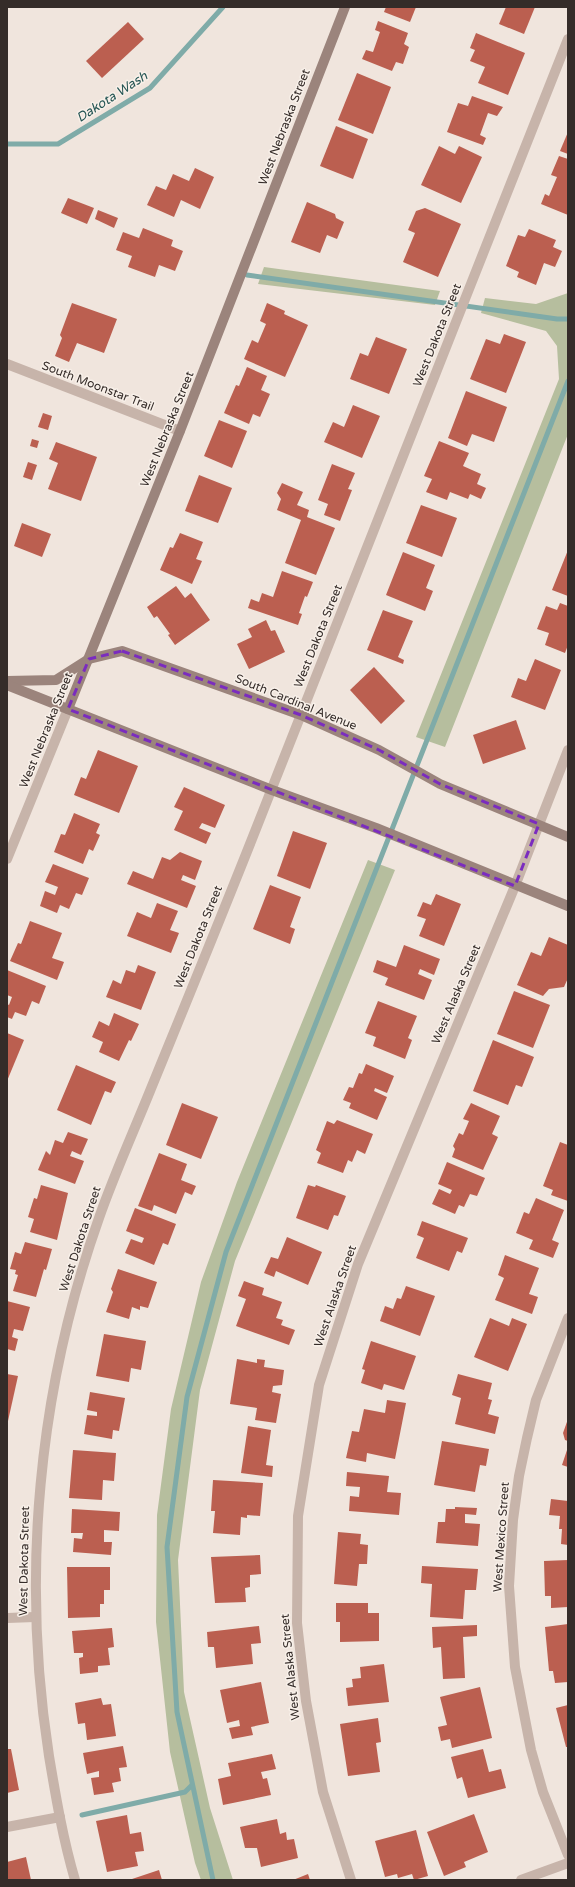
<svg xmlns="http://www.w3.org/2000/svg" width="575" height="1887" font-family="'Varela Round',sans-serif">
<rect width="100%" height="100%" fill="#f0e5dd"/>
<!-- green -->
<g fill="#b6be9e">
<path d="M264 267 440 291 435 305 258 284Z"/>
<path d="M568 293V434L445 747 416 737 559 379 557 346 546 331 481 313 485 298 536 304Z"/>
<path d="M368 860 395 870 235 1261 200 1390 178 1560 184 1692 210 1808 233 1880H201L195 1863 170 1752 156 1622 157 1515 171 1409 201 1282 237 1182Z"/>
</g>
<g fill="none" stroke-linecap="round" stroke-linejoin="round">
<!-- stream -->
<g stroke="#7faba8" stroke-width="5">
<path d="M7 144H58L150 88 223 7"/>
<path d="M247 275 557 319H568"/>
<path d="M82 1815 185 1792 192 1785"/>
<path d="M213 1880 177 1712 167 1547 187 1397 226 1252 568 381"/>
</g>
</g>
<!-- building -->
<g fill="#bb5f50">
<path d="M386 7H416L410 22 384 12Z"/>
<path d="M506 7H535L524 34 499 24Z"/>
<path d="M378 21 408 33 404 44 409 47 403 64 396 62 392 71 362 59 366 50 373 52 380 32 375 30Z"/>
<path d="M128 22 144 39 102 78 86 61Z"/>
<path d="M476 33 525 53 508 95 478 83 485 67 470 61 475 50 470 48Z"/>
<path d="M357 73 391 87 373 134 338 120Z"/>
<path d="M472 96 503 107 497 116 488 113 480 135 486 138 483 145 447 132 458 103 468 106Z"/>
<path d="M336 126 368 139 353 179 320 166Z"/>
<path d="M568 132V154L560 151Z"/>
<path d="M439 146 455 154 459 146 482 157 461 203 421 185Z"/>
<path d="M559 156 568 159V215L541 204 545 194 549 196 557 177 551 175Z"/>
<path d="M195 168 214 177 200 209 181 200 174 217 147 205 156 186 166 190 173 174 189 181Z"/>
<path d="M68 198 94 208 87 224 61 213Z"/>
<path d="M307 202 335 214 336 218 344 222 337 239 327 235 320 253 291 242Z"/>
<path d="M425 208 461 224 438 277 403 262 415 233 408 230 416 211Z"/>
<path d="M98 210 118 218 114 228 95 219Z"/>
<path d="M143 228 173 240 171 246 183 251 175 271 159 265 155 277 128 267 132 256 116 250 123 232 139 238Z"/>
<path d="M529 229 556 240 553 247 562 251 555 267 544 263 536 285 517 277 519 272 506 266 518 235 525 237Z"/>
<path d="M72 303 117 319 104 353 77 343 69 362 55 356 62 338 60 335Z"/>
<path d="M267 303 285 311 284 314 308 325 285 377 244 359 252 340 258 343 266 324 260 321Z"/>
<path d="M504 334 526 342 506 393 470 379 486 339 500 344Z"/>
<path d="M376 337 407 349 389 394 350 379 360 353 368 356Z"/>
<path d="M247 367 267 376 261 390 270 394 260 417 253 414 249 424 224 413 236 385 239 386Z"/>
<path d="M466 391 507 407 494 442 472 434 467 446 448 438Z"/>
<path d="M353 405 380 416 362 458 324 442 333 422 344 427Z"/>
<path d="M43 413 52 416 48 430 38 427Z"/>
<path d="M219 420 247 431 232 468 204 456Z"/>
<path d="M32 439 39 441 37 448 30 446Z"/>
<path d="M439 441 469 453 463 466 481 474 477 484 486 488 481 499 470 494 468 499 450 492 447 500 426 492 432 479 424 476Z"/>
<path d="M56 442 97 457 81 501 48 489 58 463 49 459Z"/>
<path d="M28 462 37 465 32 480 23 477Z"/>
<path d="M332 464 355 473 348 489 352 490 340 521 324 515 328 504 318 500Z"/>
<path d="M199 475 232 488 218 523 185 511Z"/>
<path d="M282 483 303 492 297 505 309 510 307 517 335 528 316 575 285 563 301 520 277 510 281 499 277 493Z"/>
<path d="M421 505 457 518 442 557 406 543Z"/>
<path d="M22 523 51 534 42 557 14 546Z"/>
<path d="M180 533 203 542 196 559 202 561 192 584 160 570 170 547 173 548Z"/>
<path d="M568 550V596L552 590Z"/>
<path d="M403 552 435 565 426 588 433 591 425 611 386 595Z"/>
<path d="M282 571 313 582 307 597 305 596 299 613 302 614 298 625 248 608 251 599 259 602 262 593 273 597Z"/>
<path d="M176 586 185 598 191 593 210 620 175 645 168 635 170 634 157 616 154 618 147 607Z"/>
<path d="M560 603 568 606V645L565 653 545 645 549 633 537 629 546 606 557 610Z"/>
<path d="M383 610 413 621 398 657 404 660 403 664 367 650Z"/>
<path d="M266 620 271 631 275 630 285 652 249 669 237 644 252 637 248 629Z"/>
<path d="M535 659 561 670 545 710 511 697 518 678 526 681Z"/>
<path d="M374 667 405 701 381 724 350 690Z"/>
<path d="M516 720 526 749 483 764 473 735Z"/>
<path d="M98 750 138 766 119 813 74 795 81 777 86 779Z"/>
<path d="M184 787 225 805 215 828 202 823 199 828 211 833 206 844 174 830 183 811 174 807Z"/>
<path d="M74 813 100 824 96 833 100 835 93 851 89 849 83 864 54 852 61 834 65 835Z"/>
<path d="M293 831 327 843 310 889 277 876Z"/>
<path d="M180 852 202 861 195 880 183 875 181 880 196 886 187 908 127 884 133 871 153 879 162 857 170 860Z"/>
<path d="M53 864 89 878 82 895 76 893 69 909 60 905 57 913 40 906 45 891 55 895 58 887 45 882Z"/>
<path d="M270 885 301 897 290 927 295 929 290 944 253 929Z"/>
<path d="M436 894 461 904 444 946 419 936 426 919 417 916 423 902 431 905Z"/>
<path d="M157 903 178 911 170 930 179 933 171 953 127 936 137 912 151 918Z"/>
<path d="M30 921 62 933 52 958 64 962 57 980 10 961 18 943 21 944Z"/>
<path d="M549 937 568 945V978L564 987 549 989 543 996 517 985 531 952 541 956Z"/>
<path d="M404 945 440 959 434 975 420 969 418 974 432 980 424 1000 385 985 388 978 373 972 377 960 396 967Z"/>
<path d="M138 965 156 972 141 1010 106 997 113 980 121 984 126 970 135 973Z"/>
<path d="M7 970 46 986 39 1004 32 1001 26 1016 15 1012 12 1019 7 1017V1004L9 1005 12 997 7 995Z"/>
<path d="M514 991 550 1005 533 1048 497 1034Z"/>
<path d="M378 1001 417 1016 408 1038 412 1040 405 1059 373 1046 376 1037 365 1033Z"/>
<path d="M114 1013 139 1024 131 1041 129 1040 119 1061 99 1052 103 1042 92 1037 99 1021 109 1026Z"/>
<path d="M7 1033 24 1040 7 1081Z"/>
<path d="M493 1040 534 1057 522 1087 516 1085 508 1105 473 1091Z"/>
<path d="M366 1064 394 1076 387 1093 375 1088 374 1091 387 1097 377 1120 349 1108 351 1103 343 1100 349 1087 353 1088 359 1073 362 1074Z"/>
<path d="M76 1065 116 1082 111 1093 105 1091 91 1125 57 1110Z"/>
<path d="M182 1103 218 1117 201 1159 166 1145Z"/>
<path d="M471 1103 500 1116 492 1134 498 1137 483 1170 452 1157 455 1149 453 1146 459 1133 463 1135 469 1121 463 1119Z"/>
<path d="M337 1120 373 1134 365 1154 357 1150 352 1162 348 1160 343 1173 317 1163 321 1153 316 1150 327 1121 334 1124Z"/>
<path d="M68 1132 88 1139 81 1155 72 1151 70 1156 84 1161 75 1184 38 1170 46 1151 50 1155 55 1140 63 1143Z"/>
<path d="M560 1142 568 1145V1201L551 1195 553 1190 543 1186Z"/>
<path d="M159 1153 187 1164 181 1180 196 1186 192 1195 185 1192 176 1214 154 1205 152 1211 138 1206Z"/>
<path d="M447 1162 485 1178 477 1196 470 1194 464 1207 459 1205 455 1214 432 1204 439 1189 450 1194 452 1190 438 1184Z"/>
<path d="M41 1185 68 1193 57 1240 30 1232 34 1219 28 1217 34 1198 37 1199Z"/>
<path d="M308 1185 315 1187 316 1185 346 1196 338 1216 334 1215 328 1230 296 1218Z"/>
<path d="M536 1198 564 1210 552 1240 559 1243 553 1258 529 1249 533 1240 516 1233 524 1212 529 1214Z"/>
<path d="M135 1208 176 1224 168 1245 163 1243 154 1265 125 1253 131 1239 142 1243 144 1238 126 1231Z"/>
<path d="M422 1221 468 1238 462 1253 457 1251 449 1271 416 1258 424 1238 417 1235Z"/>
<path d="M287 1237 322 1252 308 1285 276 1271 274 1277 264 1273 271 1257 278 1259Z"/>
<path d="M25 1242 52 1249 46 1270 44 1269 36 1297 13 1291 18 1275 15 1274 16 1270 10 1269 15 1252 21 1254Z"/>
<path d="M505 1255 539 1268 529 1294 538 1297 532 1314 495 1300 504 1278 498 1275Z"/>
<path d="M118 1269 157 1282 148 1308 140 1306V1310L132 1307 129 1319 106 1312 113 1292 111 1289Z"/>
<path d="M244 1281 264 1288 262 1295 282 1302 276 1318 283 1320 281 1325 295 1330 289 1345 236 1326 246 1299 238 1296Z"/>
<path d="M406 1286 435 1296 420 1336 380 1321 385 1306 393 1309 397 1298 401 1299Z"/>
<path d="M7 1301 30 1307 23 1331 14 1329 12 1337 18 1339 15 1351 7 1349Z"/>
<path d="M490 1318 509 1326 512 1318 527 1324 508 1371 474 1357Z"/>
<path d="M104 1334 146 1341 141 1370 131 1368 129 1382 96 1376Z"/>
<path d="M371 1341 416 1356 404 1390 384 1384 382 1390 361 1383 365 1370 362 1369Z"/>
<path d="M237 1359 257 1363V1359L265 1360 264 1367 284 1370 282 1385 273 1386 272 1392 281 1394 276 1423 255 1420 257 1408 230 1404Z"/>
<path d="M7 1374 18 1376 8 1421H7Z"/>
<path d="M458 1374 492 1383 488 1399 492 1400 488 1414 499 1417 495 1434 455 1424 461 1398 452 1395Z"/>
<path d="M90 1392 125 1398 119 1431 113 1430 112 1439 84 1434 87 1415 97 1416V1412L87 1410Z"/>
<path d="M387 1400 406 1403 395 1459 367 1453 366 1462 346 1458 352 1431 359 1432 364 1409 385 1413Z"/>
<path d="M568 1419V1441L565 1440 563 1433Z"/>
<path d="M248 1426 271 1430 266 1465 273 1466 272 1477 241 1473Z"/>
<path d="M442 1441 489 1449 486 1466 480 1465 475 1492 434 1485Z"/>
<path d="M568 1447V1467L562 1465Z"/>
<path d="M73 1450 116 1453 114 1481 103 1480 102 1500 69 1498Z"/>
<path d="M347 1472 389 1476 387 1492 401 1493 399 1515 349 1511 350 1496 359 1497 360 1487 346 1486Z"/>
<path d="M213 1480 263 1483 260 1516 247 1515V1518L241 1517 240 1535 213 1533 215 1511H211Z"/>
<path d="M551 1499 568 1501V1545L561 1544 562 1529H559L560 1516 549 1515Z"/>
<path d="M455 1507 477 1508 476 1515 465 1514V1523L480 1524 478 1546 436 1543 438 1522H445L446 1509H455Z"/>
<path d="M72 1509 120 1512 119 1531 104 1530V1542H112L111 1555 73 1552 74 1538 82 1539 83 1533H71Z"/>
<path d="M338 1532 361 1534 360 1544 368 1545 367 1564H359L357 1586 334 1584Z"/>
<path d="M260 1555 261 1574 250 1575V1587L245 1588 246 1602 215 1603 211 1557Z"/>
<path d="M568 1560V1607L551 1608V1596H545L544 1561Z"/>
<path d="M422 1566 478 1569 476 1590H465L463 1619 430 1617 432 1584 421 1583Z"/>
<path d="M67 1567H110V1590H104V1604H100V1617L68 1618Z"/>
<path d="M336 1603H368V1613H379V1641L340 1642V1622H336Z"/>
<path d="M568 1624V1682L555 1683 553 1671H549L545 1627Z"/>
<path d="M477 1625V1636L463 1637 465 1678 443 1679 441 1647 433 1648 432 1627Z"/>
<path d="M259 1626 261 1643 251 1644 253 1664 216 1668 214 1647H208L207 1632Z"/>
<path d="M112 1628 114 1647 108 1648 110 1665 98 1666V1672L80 1674 79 1658 83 1657V1653H74L72 1631Z"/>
<path d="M384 1664 389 1702 348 1706 346 1688 353 1687 352 1679 361 1678 360 1667Z"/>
<path d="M261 1682 269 1723 251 1727 253 1735 232 1739 229 1728 240 1726 239 1720 227 1723 220 1690Z"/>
<path d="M480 1687 492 1738 452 1748 450 1739 441 1741 438 1727 447 1725 440 1697Z"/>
<path d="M101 1698 103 1705 111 1704 116 1736 87 1740 85 1723 78 1724 75 1703Z"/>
<path d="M568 1705V1747H566L556 1708Z"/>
<path d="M378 1718 381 1742 376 1743 380 1772 348 1776 340 1724Z"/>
<path d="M123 1746 127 1767 119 1768 121 1781 112 1783 114 1792 94 1795 91 1778 99 1777V1771L87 1774 83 1753Z"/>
<path d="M7 1749H11L19 1790 7 1793Z"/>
<path d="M483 1749 489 1772 501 1769 506 1788 468 1798 462 1777 457 1779 451 1757Z"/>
<path d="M272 1754 276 1769 261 1772 263 1779 267 1778 271 1795 223 1805 218 1779 231 1776 228 1763Z"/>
<path d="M474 1814 488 1852 464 1862 466 1867 444 1876 427 1832Z"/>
<path d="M127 1815 130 1834 141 1832 144 1851 135 1852 138 1866 107 1872 96 1821Z"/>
<path d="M277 1819 280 1834 286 1832 287 1840 294 1839 298 1858 261 1867 257 1848H245L240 1827Z"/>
<path d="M416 1830 428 1876 414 1880 412 1874 398 1878 397 1874 385 1877 375 1841Z"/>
<path d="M26 1857 31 1880H7V1862Z"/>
<path d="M159 1870 162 1880H129Z"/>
<path d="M308 1874 310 1880H293Z"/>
</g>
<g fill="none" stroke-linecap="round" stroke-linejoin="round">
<!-- street -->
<g stroke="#c7b4aa" stroke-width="10">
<path d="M7 364 180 431"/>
<path d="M7 859 68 709"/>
<path d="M568 1318 536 1400 527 1438 519 1476 513 1520 509 1586 515 1667 531 1750 543 1792 568 1855"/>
<path d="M7 1618 35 1617"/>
<path d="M7 1827 60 1817"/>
<path d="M75 1880C63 1839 56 1798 49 1756 21 1576 38 1390 99 1218 114 1175 133 1133 150 1091 192 988 234 886 274 783 371 535 470 287 568 39"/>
<path d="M351 1880 323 1792 306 1701 297 1623 298 1516 319 1385 358 1264 515 886 568 750"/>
<path d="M521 1880 568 1863"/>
</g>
<!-- secondary -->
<g stroke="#9b847c" stroke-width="10">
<path d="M7 681 56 680 89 659 122 651 301 715 379 750 440 784 568 837"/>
<path d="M7 685 272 790 376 828 568 906"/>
<path d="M68 709 180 431 345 7"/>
</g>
</g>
<!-- marked area -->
<path fill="none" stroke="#7b2cbf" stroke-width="3" stroke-dasharray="8 5" stroke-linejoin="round" d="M122 651 301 715 379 750 440 784 539 824 515 886 68 709 89 659Z"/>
<g text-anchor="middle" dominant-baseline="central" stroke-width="3" stroke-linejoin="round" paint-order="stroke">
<!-- street labels -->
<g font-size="12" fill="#352c29" stroke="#f8f0e9">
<text transform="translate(284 127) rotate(-69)">West Nebraska Street</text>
<text transform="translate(437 335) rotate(-68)">West Dakota Street</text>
<text transform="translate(98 386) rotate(21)">South Moonstar Trail</text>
<text transform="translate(167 429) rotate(-68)">West Nebraska Street</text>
<text transform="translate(318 636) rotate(-68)">West Dakota Street</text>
<text transform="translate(296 702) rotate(22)">South Cardinal Avenue</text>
<text transform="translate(46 730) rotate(-68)">West Nebraska Street</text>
<text transform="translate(198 937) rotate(-68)">West Dakota Street</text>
<text transform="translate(456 994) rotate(-67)">West Alaska Street</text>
<text transform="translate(80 1239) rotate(-72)">West Dakota Street</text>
<text transform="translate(335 1296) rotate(-71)">West Alaska Street</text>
<text transform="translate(501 1537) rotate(-86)">West Mexico Street</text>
<text transform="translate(24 1561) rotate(-89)">West Dakota Street</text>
<text transform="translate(290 1667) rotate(-96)">West Alaska Street</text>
</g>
<!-- water labels -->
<g font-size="13" font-style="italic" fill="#225352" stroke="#f8f0e9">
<text transform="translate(112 97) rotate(-33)">Dakota Wash</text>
</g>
</g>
<!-- border -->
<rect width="575" height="1887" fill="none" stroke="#352c29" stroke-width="16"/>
</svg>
